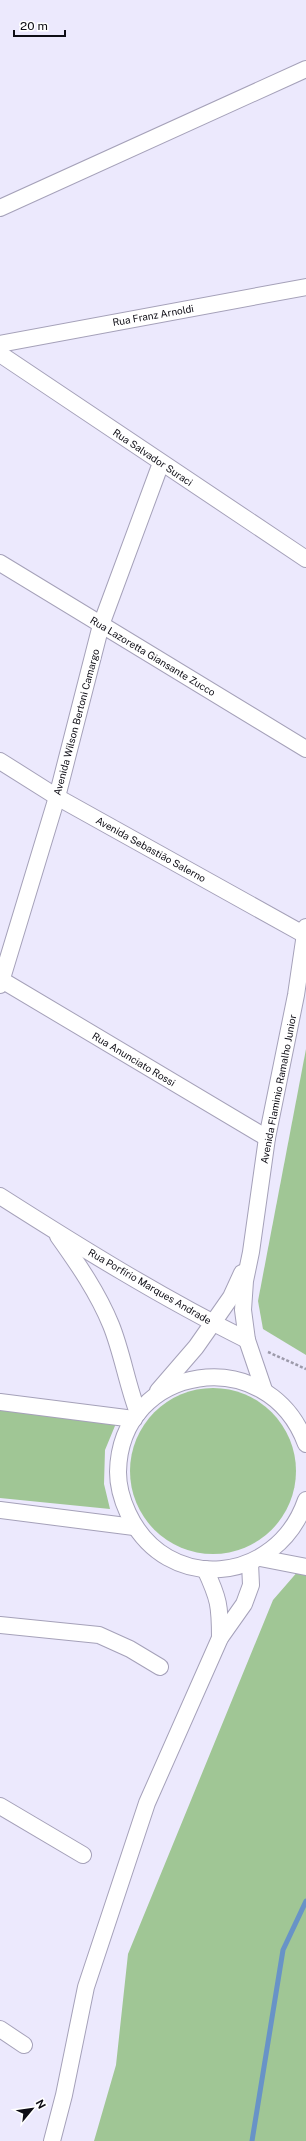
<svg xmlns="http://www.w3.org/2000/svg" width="306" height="2141" font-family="'Public Sans',sans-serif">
<rect width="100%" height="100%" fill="#ece9fd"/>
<!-- green -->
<g fill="#a0c695">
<path d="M306 1049V1355L263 1329 258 1301Z"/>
<circle cx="213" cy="1471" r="83"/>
<path d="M0 1408 117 1421 105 1450 104 1484 110 1509 0 1498Z"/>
<path d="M306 1562V2141H94L116 2065 128 1954 273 1600Z"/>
</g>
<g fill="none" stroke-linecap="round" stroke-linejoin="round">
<!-- stream -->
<path stroke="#6893c7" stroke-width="5" d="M252 2141 283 1950 306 1901"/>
<!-- minor casing -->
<g stroke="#a5a1b9" stroke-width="18">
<g id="minor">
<path d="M0 208 306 69"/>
<path d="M0 344 306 287"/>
<path d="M0 354 306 559"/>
<path d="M0 563 306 749"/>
<path d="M0 761 57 797 305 935"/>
<path d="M0 979 267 1138"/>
<path d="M0 985 57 797 101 625 161 463"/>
<path d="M0 1196C80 1247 162 1298 247 1340"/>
<path d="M58 1236C78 1264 98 1293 111 1325 122 1352 127 1384 138 1413"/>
<path d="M264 1390 247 1340 243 1310 245 1281 251 1252 267 1138 296 995 306 927"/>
<path d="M158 1391 196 1347 231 1297 242 1273"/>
<path d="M0 1402 134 1419"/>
<path d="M306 1444C268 1341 120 1363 118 1472 118 1486 122 1500 128 1513 166 1595 277 1585 306 1500"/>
<path d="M0 1510 134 1527"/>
<path d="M260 1558 306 1567"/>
<path d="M205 1569C219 1599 220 1606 220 1638"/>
<path d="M0 1625 99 1635 130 1649 160 1667"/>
<path d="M0 1806 83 1855"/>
<path d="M0 2029 24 2045"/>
<path d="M52 2141 64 2095 86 1987 147 1803 220 1638 244 1604 251 1585 250 1563"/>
</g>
</g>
<!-- path -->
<path stroke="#9c9aaa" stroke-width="2.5" stroke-dasharray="3 2" stroke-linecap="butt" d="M268 1352 306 1369"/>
<!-- minor -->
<use href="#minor" stroke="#fff" stroke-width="16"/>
</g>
<g text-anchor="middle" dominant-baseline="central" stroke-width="3" stroke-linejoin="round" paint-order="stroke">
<!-- street labels -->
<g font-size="10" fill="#0e0d15" stroke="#fff">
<text transform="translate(153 315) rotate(-10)">Rua Franz Arnoldi</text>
<text transform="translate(153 457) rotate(34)">Rua Salvador Suraci</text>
<text transform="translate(153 656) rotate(31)">Rua Lazoretta Giansante Zucco</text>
<text transform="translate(76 722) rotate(-75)">Avenida Wilson Bertoni Camargo</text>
<text transform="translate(151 849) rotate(29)">Avenida Sebastião Salerno</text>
<text transform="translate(134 1059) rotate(31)">Rua Anunciato Rossi</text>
<text transform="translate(278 1089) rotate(-79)">Avenida Flaminio Ramalho Junior</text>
<text transform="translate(150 1286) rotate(30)">Rua Porfírio Marques Andrade</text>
</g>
</g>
<!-- north arrow -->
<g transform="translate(32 2109) rotate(61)" stroke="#ffffff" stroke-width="3" paint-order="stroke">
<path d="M0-3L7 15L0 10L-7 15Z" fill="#0e0d15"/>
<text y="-6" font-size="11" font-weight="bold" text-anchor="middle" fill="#0e0d15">N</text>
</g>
<!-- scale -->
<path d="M14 30v6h51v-6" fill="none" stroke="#0e0d15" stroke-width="2"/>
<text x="20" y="30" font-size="12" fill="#0e0d15" stroke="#ffffff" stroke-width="3" paint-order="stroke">20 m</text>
</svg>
